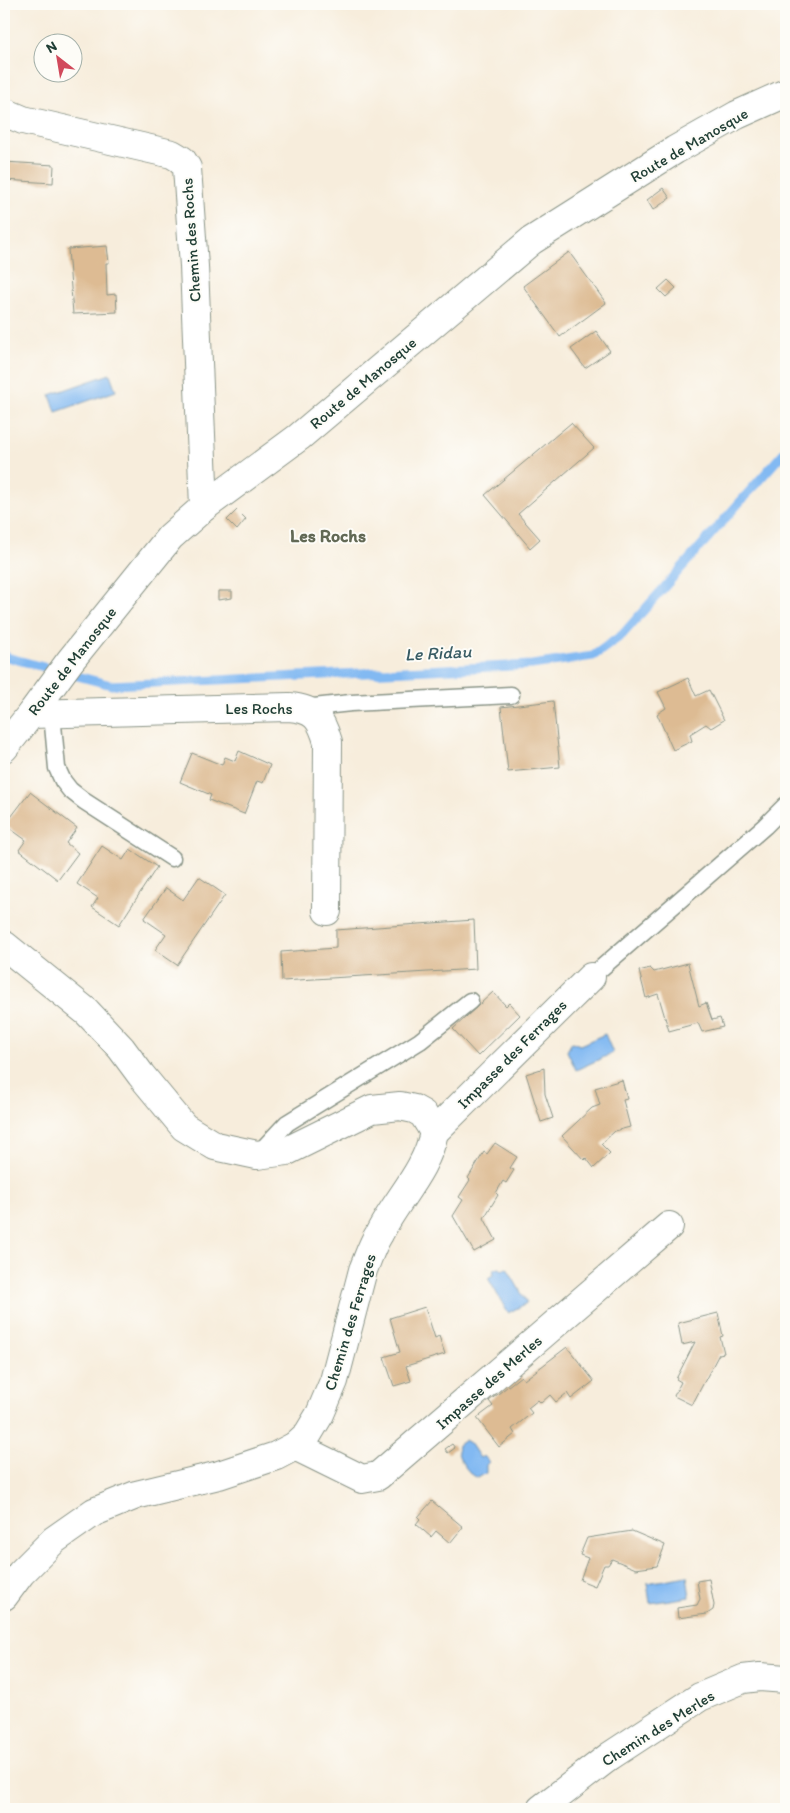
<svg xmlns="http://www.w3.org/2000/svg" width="790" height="1813" font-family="Itim,sans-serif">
<rect width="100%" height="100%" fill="#fdfcf7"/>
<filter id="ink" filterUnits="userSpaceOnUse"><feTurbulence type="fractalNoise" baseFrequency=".02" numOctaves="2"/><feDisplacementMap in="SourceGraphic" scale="10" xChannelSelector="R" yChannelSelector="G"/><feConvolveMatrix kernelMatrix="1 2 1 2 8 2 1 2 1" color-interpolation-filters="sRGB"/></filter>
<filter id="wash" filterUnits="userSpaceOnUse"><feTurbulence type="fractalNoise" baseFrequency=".0096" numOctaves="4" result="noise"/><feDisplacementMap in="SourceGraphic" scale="20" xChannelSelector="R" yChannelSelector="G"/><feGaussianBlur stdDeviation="1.12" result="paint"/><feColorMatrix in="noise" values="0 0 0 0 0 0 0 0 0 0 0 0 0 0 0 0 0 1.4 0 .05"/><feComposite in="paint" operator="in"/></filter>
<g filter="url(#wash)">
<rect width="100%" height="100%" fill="#f7eddc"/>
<!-- water -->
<g fill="#82b9f2" stroke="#507b93">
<path d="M110 374 116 391 56 412 50 395Z"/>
<path d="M605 1034 613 1053 576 1070 567 1051 572 1042 580 1045Z"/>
<path d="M500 1268 502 1270 507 1268 527 1303 508 1313 488 1278 493 1275 494 1269Z"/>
<path d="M465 1440 470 1443 480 1458 484 1456 489 1462 486 1465V1473L478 1478C468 1474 455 1456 458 1445Z"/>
<path d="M687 1576 690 1597 650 1603 647 1583Z"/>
</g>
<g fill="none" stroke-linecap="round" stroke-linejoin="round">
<!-- stream -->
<path stroke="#82b9f2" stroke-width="9" d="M4 655 10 658 111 685 532 665 593 656 622 635 786 450"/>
</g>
<g id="blocks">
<!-- building -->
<g fill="#ddbb93">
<path d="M4 162 54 165 53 183 4 180Z"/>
<path d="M663 188 670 198 653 210 647 200Z"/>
<path d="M107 246 109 263H106L107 295 116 294 117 312 73 314 68 249Z"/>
<path d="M569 252 606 303 560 337 523 286Z"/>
<path d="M668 280 676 288 666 297 658 289Z"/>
<path d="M596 331 610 351 585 368 571 349Z"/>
<path d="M571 423 594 448 518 514 540 539 530 548 485 495Z"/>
<path d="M237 510 246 519 237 530 227 520Z"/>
<path d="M218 591H232V598L218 600Z"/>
<path d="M688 678 696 696 709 690 724 720 711 728 706 724 690 734 692 741 673 750 657 714 666 708 658 692Z"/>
<path d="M553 701 560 767 508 772 501 707Z"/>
<path d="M239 751 270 765 263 783 257 781 244 814 209 800 211 795 180 782 192 753 222 765 225 757 235 761Z"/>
<path d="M30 792 77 828 66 843 78 853 58 880 19 850 26 840 5 825Z"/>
<path d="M102 846 123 860 130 849 157 867 119 925 92 907 98 898 77 884Z"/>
<path d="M199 877 225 895 177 965 155 950 166 934 144 919 166 888 183 900Z"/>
<path d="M474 920 476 969 282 981 281 952 336 948V930Z"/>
<path d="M688 963 699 1006 706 1003 712 1020 720 1018 723 1027 702 1032 698 1023 669 1031 658 994 646 998 639 971 650 968 654 972Z"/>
<path d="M493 992 506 1006 509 1003 520 1015 478 1056 453 1029Z"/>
<path d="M544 1068 545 1094 553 1118 541 1122 526 1074Z"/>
<path d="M622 1080 627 1099 623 1100 630 1127 615 1131 601 1144 610 1153 594 1168 586 1158 584 1160 562 1136 592 1108 600 1105 595 1088Z"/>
<path d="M495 1143 517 1157 510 1168 514 1170 506 1183 503 1181 496 1193 498 1195 484 1218 496 1240 474 1252 453 1216 463 1200 459 1197 470 1180 468 1178 484 1152 487 1154Z"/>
<path d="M425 1307 435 1338 439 1336 445 1354 406 1366 411 1381 394 1386 384 1357 400 1352 390 1318Z"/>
<path d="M718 1313 723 1336 720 1337 724 1353 719 1354 692 1405 674 1396 681 1382 676 1379 695 1342 682 1345 678 1323Z"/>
<path d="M567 1347 594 1381 571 1399 567 1393 556 1402 550 1395 541 1403 538 1400 528 1408 532 1413 512 1429 515 1434 499 1447 477 1418 493 1406 489 1401 521 1376 524 1380Z"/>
<path d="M452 1444 455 1448 448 1453 445 1449Z"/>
<path d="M432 1501 463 1527 450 1543 436 1531 431 1537 416 1524 420 1519 418 1517Z"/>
<path d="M632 1531 665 1545 657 1566 636 1569 612 1559 608 1565H604L595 1586 580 1580 588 1558 580 1555 587 1538Z"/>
<path d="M709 1579 714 1605 713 1610 707 1614 678 1618 677 1608 697 1605 700 1599 697 1581Z"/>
</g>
</g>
</g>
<g filter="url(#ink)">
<use href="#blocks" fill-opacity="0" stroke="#8b9588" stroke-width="1"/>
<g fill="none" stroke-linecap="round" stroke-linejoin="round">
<!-- service casing -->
<g stroke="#8b9588" stroke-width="19">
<g id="service">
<path d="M304 708 351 703 511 695"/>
<path d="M52 714 57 768 63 781 70 790 84 801 172 858"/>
<path d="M591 977 765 826 786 805"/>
<path d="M258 1154 287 1123 420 1041 470 1001"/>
</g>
</g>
<!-- minor casing -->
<g stroke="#8b9588" stroke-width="30">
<g id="minor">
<path d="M4 112 23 120 172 154 182 160 187 168 194 266 204 507"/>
<path d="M31 714 289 707C315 709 321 718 328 742L327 911"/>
<path d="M434 1132 591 977"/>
<path d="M295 1446 362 1479 378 1476 669 1226"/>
<path d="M541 1809 610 1756 700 1697 743 1679 760 1677 786 1679"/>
</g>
</g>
<!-- tertiary casing -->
<g stroke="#8b9588" stroke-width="30">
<g id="tertiary">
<path d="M4 748 31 714 70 661 170 537 204 507 299 437 531 241 675 150 737 115 786 93"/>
<path d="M4 945 87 1012 121 1048 141 1075 184 1127 215 1146 257 1155 287 1151 372 1109 400 1106 414 1109 423 1114 434 1132C427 1170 396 1200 379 1234 372 1245 368 1258 363 1270L334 1381 320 1414 308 1434 295 1446 276 1456 219 1475 136 1495 94 1512 54 1540 21 1573 4 1596"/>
</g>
</g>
<!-- service -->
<use href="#service" stroke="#fff" stroke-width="16"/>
<!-- minor -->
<use href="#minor" stroke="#fff" stroke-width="28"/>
<!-- tertiary -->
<use href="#tertiary" stroke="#fff" stroke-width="28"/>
</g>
</g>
<g text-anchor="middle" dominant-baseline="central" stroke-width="4" stroke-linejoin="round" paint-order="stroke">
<!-- street labels -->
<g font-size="16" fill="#1f3d34" stroke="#fdfcf7">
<text transform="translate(689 145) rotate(-30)">Route de Manosque</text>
<text transform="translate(191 240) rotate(-94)">Chemin des Rochs</text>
<text transform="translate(363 383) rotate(-40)">Route de Manosque</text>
<text transform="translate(72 661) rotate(-52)">Route de Manosque</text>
<text x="259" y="708">Les Rochs</text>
<text transform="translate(512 1054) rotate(-45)">Impasse des Ferrages</text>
<text transform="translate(350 1322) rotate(-73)">Chemin des Ferrages</text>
<text transform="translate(489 1382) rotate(-41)">Impasse des Merles</text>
<text transform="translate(658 1728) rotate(-32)">Chemin des Merles</text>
</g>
<!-- neighbourhood labels -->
<g font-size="18" font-weight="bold" fill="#626955" stroke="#fdfcf7">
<text x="328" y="536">Les Rochs</text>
</g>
<!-- water labels -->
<g font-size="18" font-style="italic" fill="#385c64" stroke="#fdfcf7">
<text transform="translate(438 653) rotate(-3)">Le Ridau</text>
</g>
</g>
<!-- margin -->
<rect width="790" height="1813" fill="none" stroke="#fdfcf7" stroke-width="20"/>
<!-- north arrow -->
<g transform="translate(58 58) rotate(329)"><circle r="24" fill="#fdfcf7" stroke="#a4b0a9"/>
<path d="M0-4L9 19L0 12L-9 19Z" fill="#d1495b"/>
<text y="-8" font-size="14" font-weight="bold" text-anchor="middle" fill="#1f3d34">N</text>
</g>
</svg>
